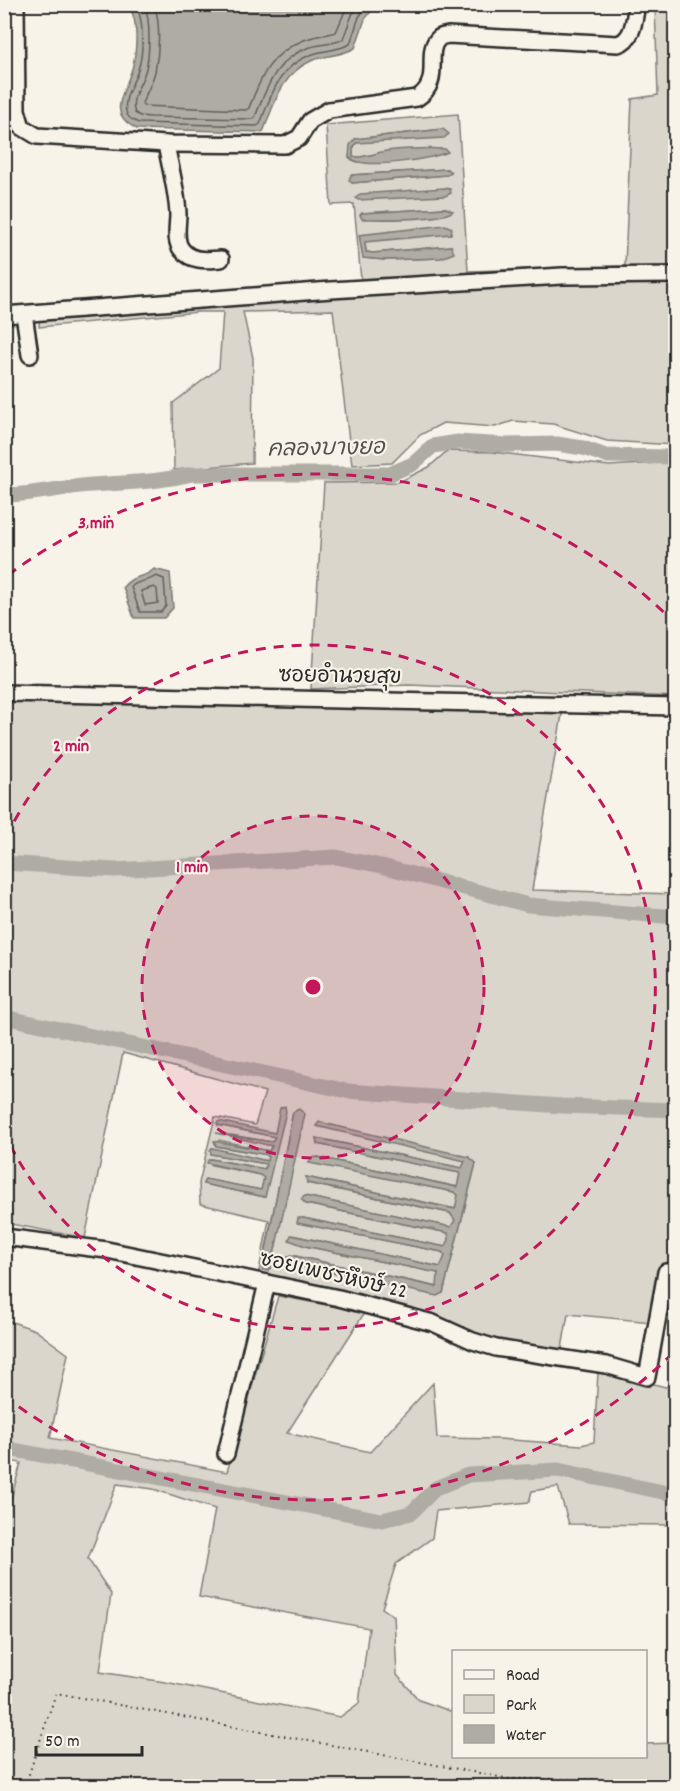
<svg xmlns="http://www.w3.org/2000/svg" width="680" height="1791" font-family="Dekko,'Playpen Sans Thai',sans-serif">
<rect width="100%" height="100%" fill="#f7f3e8"/>
<filter id="ink" filterUnits="userSpaceOnUse"><feTurbulence type="fractalNoise" baseFrequency=".0167" numOctaves="2"/><feDisplacementMap in="SourceGraphic" scale="12" xChannelSelector="R" yChannelSelector="G"/><feConvolveMatrix kernelMatrix="1 2 1 2 8 2 1 2 1" color-interpolation-filters="sRGB"/></filter>
<g filter="url(#ink)">
<!-- green -->
<g fill="#dad6cc" stroke="#82807c" stroke-width="1.5" fill-rule="evenodd">
<path d="M655 5H675V445L607 441 553 424 513 421 495 427 443 423 420 435 392 463 352 465 333 310 243 312 253 358 252 463 174 470 173 403 219 368 223 312H199L39 327 40 308 361 280 354 204 331 205 326 125 458 114 468 271 625 266 632 99 658 95ZM443 129 356 143 353 149V157H361L386 152C375 157 360 169 349 157L355 139ZM447 169 446 175 352 183 351 175ZM445 208 432 217 362 213ZM360 235 369 240 365 242 366 252 373 253 451 246 441 258 385 260 363 258Z"/>
<path d="M447 451 492 452 609 466 675 462V697L409 685 311 689 324 483 399 482 429 467Z"/>
<path d="M4 699 563 709 532 890 675 894V1263L664 1264 652 1322 568 1314 561 1354 474 1334 258 1276 269 1220 200 1204 199 1183 215 1117 255 1125 265 1092 123 1053 85 1238 5 1223ZM293 1112 271 1268 268 1271 262 1269ZM217 1123 271 1134 275 1133 277 1129 265 1197 203 1184 205 1179 261 1190 264 1178 260 1175 211 1165V1159L265 1169 266 1164 211 1154 212 1148 267 1161 269 1155 216 1146 219 1140 269 1151 272 1146 231 1135 272 1142 275 1137 218 1125ZM317 1138 462 1168 465 1161 461 1159 468 1157 476 1163 443 1293 291 1255 438 1287V1273L305 1246 292 1235 441 1267 445 1256 442 1252 298 1223V1219L303 1218 446 1247 449 1240V1233L306 1204 302 1199 305 1196 451 1227 455 1220 450 1213 307 1183 306 1177 456 1209 458 1195 454 1192 309 1162 318 1157 458 1187 460 1173 317 1144Z"/>
<path d="M278 1296 365 1312 287 1433 370 1452 433 1383 437 1438 499 1439 581 1445 594 1442 598 1372 629 1377 665 1387 675 1384V1525L569 1524 558 1487 532 1491 529 1502 436 1511 432 1538 396 1564 382 1608 394 1616 397 1675 419 1700 453 1712 454 1756H646V1744L675 1743V1786H5V1520L21 1463 5 1460 4 1319 35 1330 68 1354 50 1438 227 1472ZM117 1484 153 1489 215 1509 199 1597 369 1628 359 1703 340 1717 165 1682 100 1672 111 1594 88 1559Z"/>
</g>
<!-- water -->
<g fill="#afaca4" stroke="#7a7874" stroke-width="1.5">
<path d="M129 5H376L365 19 355 48C341 56 326 55 311 61 281 74 274 105 263 132L137 129C103 112 128 90 133 65 137 46 138 22 129 5Z"/>
<path d="M443 129 449 134 444 138 356 143 353 149V157C365 158 375 153 386 151 406 149 426 148 445 149L448 152C432 159 361 171 349 157L350 145 355 139Z"/>
<path d="M447 169 451 172 447 175 352 183 349 180 351 175Z"/>
<path d="M444 188 450 189 451 193 445 196 358 200 356 198 360 194Z"/>
<path d="M445 208 453 211C442 221 380 219 362 219L360 215 362 213Z"/>
<path d="M445 225 452 228 451 234 365 242 366 252 373 253 451 246 454 253 441 258 385 260 363 258 359 235Z"/>
<path d="M154 569 170 573 173 608 164 618H134L123 587C136 572 143 580 154 569Z"/>
<path d="M285 1106 286 1112 265 1197 203 1184 205 1179 261 1190 264 1178 260 1175 207 1163 208 1160 211 1159 265 1169 266 1164 211 1154 210 1150 212 1148 267 1161 268 1155 216 1146 214 1141 269 1151 272 1146 216 1133 272 1142 275 1137 218 1125 217 1123 219 1121 275 1133 280 1108Z"/>
<path d="M299 1109 305 1114 271 1268 268 1271 262 1270 293 1112Z"/>
<path d="M319 1122 469 1157 476 1163 443 1293 437 1296 287 1263 286 1258 291 1255 437 1287 438 1273 305 1246 289 1240 291 1235 440 1267 445 1256 442 1252 297 1223 298 1218H303L445 1247 449 1240 448 1233 306 1204 301 1199 305 1196 451 1227 455 1220 450 1213 307 1183 306 1177 455 1209 458 1195 454 1192 309 1163 311 1158 318 1157 457 1187 460 1173 317 1144 316 1138 462 1168 465 1161 316 1126Z"/>
</g>
<g fill="none" stroke-linecap="round" stroke-linejoin="round">
<!-- shore -->
<g stroke="#605f5b" stroke-width="1.5">
<path d="M136 4C144 22 144 52 138 70 134 83 123 97 126 111 127 118 133 121 139 123L257 126 260 124C271 96 278 67 310 55 323 50 337 51 350 44L359 17 368 4"/>
<path d="M144 4C151 19 150 56 145 72 141 85 129 100 135 113L140 116 150 117 252 119 255 117C267 88 274 61 307 48 318 44 332 45 343 39L352 15 359 4"/>
<path d="M154 4C161 23 159 52 155 72 152 82 147 93 142 103L143 106 246 110 249 108C261 77 270 53 304 40 314 36 326 35 336 32L348 4"/>
<path d="M156 576 164 579 166 606 161 612H140L131 587C137 580 148 582 156 576Z"/>
<path d="M154 587 157 589 158 603 145 605 141 591Z"/>
</g>
<!-- canal -->
<g stroke="#afaca4" stroke-width="15">
<path d="M4 495C34 495 62 487 91 485 127 482 156 483 192 474H390L413 464 433 446 458 442 507 445 557 444 583 448 606 456 676 457"/>
<path d="M4 863 115 870 336 857 382 866 528 905 676 917"/>
<path d="M4 1017 347 1091 562 1106 676 1110"/>
<path d="M4 1448 382 1520 411 1513 436 1488 468 1475 558 1470 663 1492 676 1493"/>
</g>
<!-- minor casing -->
<g stroke="#2b2b2b" stroke-width="20">
<g id="minor">
<path d="M16 4 17 110 22 127 37 136 166 144 285 145 299 138 310 121 329 110 417 98C444 81 423 52 439 38 441 36 445 36 448 35L618 44C634 39 634 19 637 4"/>
<path d="M166 144C170 167 177 191 178 214 178 226 174 241 182 250 192 262 207 260 221 259"/>
<path d="M24 314 30 355"/>
<path d="M4 315 331 290 562 276 676 275"/>
<path d="M4 693 676 707"/>
<path d="M4 1237 107 1250 339 1298 433 1323 473 1341 496 1348 606 1365 647 1377 666 1272 676 1271"/>
<path d="M226 1454 267 1283"/>
</g>
</g>
<!-- path -->
<path stroke="#2b2b2b" stroke-width="2" stroke-dasharray="1.5 4.5" stroke-linecap="butt" d="M25 1786 56 1693 510 1779 676 1780"/>
<!-- minor -->
<use href="#minor" stroke="#f7f3e8" stroke-width="15"/>
</g>
</g>
<!-- distance rings -->
<circle cx="313" cy="987" r="171" fill="#c2185b" fill-opacity=".12"/>
<g fill="none" stroke="#c2185b" stroke-width="3" stroke-dasharray="10 8">
<circle cx="313" cy="987" r="171"/>
<path d="M6 837A342 342 0 1 1 6 1137"/>
<path d="M673 1353A513 513 0 0 1 8 1399M8 575A513 513 0 0 1 673 621"/>
</g>
<g text-anchor="middle" dominant-baseline="central" stroke-width="4.5" stroke-linejoin="round" paint-order="stroke">
<!-- street labels -->
<g font-size="21" fill="#2b2b2b" stroke="#f7f3e8">
<text transform="translate(340 678) rotate(1)">ซอยอำนวยสุข</text>
<text transform="translate(333 1277) rotate(13)">ซอยเพชรหึงษ์ 22</text>
</g>
<!-- water labels -->
<g font-size="22" font-style="italic" fill="#53524f" stroke="#f7f3e8">
<text transform="translate(326 450) rotate(-1)">คลองบางยอ</text>
</g>
</g>
<circle cx="313" cy="987" r="9" fill="#c2185b" stroke="#f7f3e8" stroke-width="3"/>
<g font-size="18" text-anchor="middle" font-weight="bold" fill="#c2185b" stroke="#f7f3e8" stroke-width="4.5" stroke-linejoin="round" paint-order="stroke">
<text x="96" y="528">3 min</text>
<text x="71" y="751">2 min</text>
<text x="192" y="872">1 min</text>
</g>
<!-- margin -->
<rect width="680" height="1791" fill="none" stroke="#f7f3e8" stroke-width="24"/>
<rect x="12" y="12" width="656" height="1767" fill="none" stroke="#2b2b2b" stroke-width="2" filter="url(#ink)"/>
<!-- legend -->
<rect x="452" y="1650" width="195" height="108" fill="#f7f3e8" stroke="#a5a39c" stroke-width="1.5"/>
<rect x="464" y="1670" width="30" height="9" fill="#f7f3e8" stroke="#a5a39c" stroke-width="1.5"/>
<text x="506" y="1680" font-size="18" fill="#2b2b2b">Road</text>
<rect x="464" y="1695" width="30" height="18" fill="#dad6cc" stroke="#a5a39c" stroke-width="1.5"/>
<text x="506" y="1710" font-size="18" fill="#2b2b2b">Park</text>
<rect x="464" y="1725" width="30" height="18" fill="#afaca4" stroke="#a5a39c" stroke-width="1.5"/>
<text x="506" y="1740" font-size="18" fill="#2b2b2b">Water</text>
<!-- scale -->
<path d="M36 1746v9h106v-9" fill="none" stroke="#2b2b2b" stroke-width="3"/>
<text x="45" y="1746" font-size="18" fill="#2b2b2b" stroke="#f7f3e8" stroke-width="4.5" paint-order="stroke">50 m</text>
</svg>
